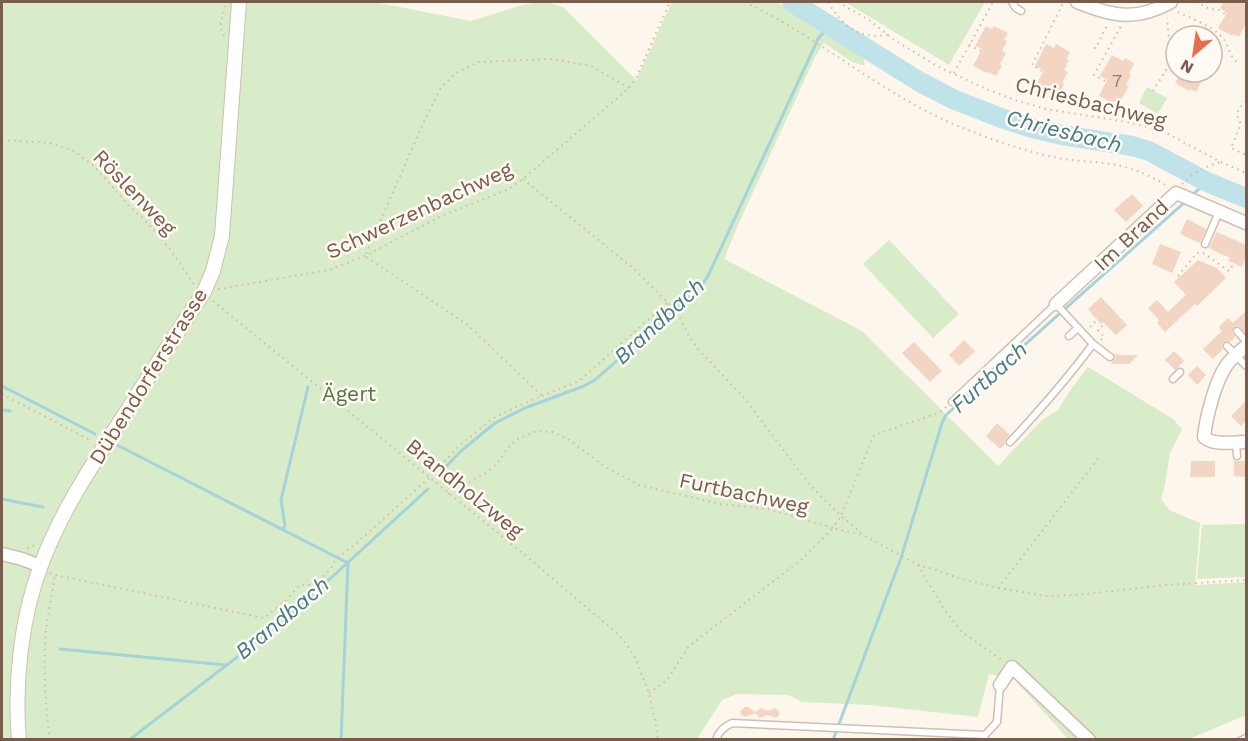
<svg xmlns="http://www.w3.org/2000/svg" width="1248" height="741" font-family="'Work Sans',sans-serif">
<rect width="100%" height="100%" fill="#fdf6ec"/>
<!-- green -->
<g fill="#d8ecc9">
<path d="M2 2H374L471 21 523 5 538 2H546L563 7 636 80 672 2H776L801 14 863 56 865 66 852 62 824 43 815 57 738 225 724 259 862 331 998 466 1042 420 1058 410 1071 389 1088 367 1173 419 1182 429 1170 453 1165 485 1161 499 1169 510 1200 523 1195 585 1246 582V715L1189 739H1068L1014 679 989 674 978 717 870 705 802 702 789 695 737 694 722 700 697 739H2Z"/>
<path d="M845 2H985L949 65Z"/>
<path d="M1147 87 1167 98 1158 114 1139 103Z"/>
<path d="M889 240 959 314 933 338 863 264Z"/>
<path d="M1246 524V577L1197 579 1202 525Z"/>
</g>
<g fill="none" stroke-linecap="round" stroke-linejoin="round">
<!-- stream -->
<g stroke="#a5d3da" stroke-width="3">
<path d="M1192 195 1207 182"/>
<path d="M2 386 95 434"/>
<path d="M2 410 10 411"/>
<path d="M117 445 348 563 341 740"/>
<path d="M437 476 461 451 495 423 525 408 584 386 595 380 698 289 707 278 818 39 822 34 832 27"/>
<path d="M2 499 43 507"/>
<path d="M283 529 285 525 281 500 308 387"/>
<path d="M60 649 226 665"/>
<path d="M129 740 283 622 428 489"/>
<path d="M833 740 901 558 942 423 946 415 1185 202"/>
</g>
<!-- river -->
<path stroke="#bfe3e8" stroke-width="20" d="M792 2 920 82 955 100 1001 118 1032 128 1062 135 1132 146 1149 151 1207 182 1246 198"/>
</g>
<!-- building -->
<g fill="#f3d5c3">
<path d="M1224 2H1246V23L1239 37 1233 34 1232 36 1218 28 1227 13 1220 8Z"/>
<path d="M986 26 992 29 994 26 1008 33 1004 40 1007 41 1002 51 1006 53 1000 64 1002 66 996 76 988 72 987 73 973 66 982 49 975 46Z"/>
<path d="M1046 44 1054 48 1056 44 1070 52 1066 59 1069 60 1064 70 1068 72 1062 83 1064 84 1059 95 1050 91V92L1036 85 1044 70 1035 66Z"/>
<path d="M1112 55 1123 61 1125 58 1134 63 1129 74 1131 75 1126 85 1129 86 1119 104 1113 101 1112 103 1099 96 1107 80 1100 76Z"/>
<path d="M1181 72H1207L1196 92 1190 89 1189 91 1175 83Z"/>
<path d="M1132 194 1143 206 1126 222 1114 210Z"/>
<path d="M1187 219 1206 229 1200 243 1180 234Z"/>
<path d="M1217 232 1246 245V257L1242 267 1228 261 1230 258 1209 248 1216 233Z"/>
<path d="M1160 244 1181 252 1172 273 1152 264Z"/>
<path d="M1198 260 1217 268 1226 278 1197 306 1195 304 1165 332 1157 323 1159 320 1148 308 1157 300 1168 312 1186 295 1174 282Z"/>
<path d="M1101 297 1127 325 1116 335 1103 322 1101 324 1088 309Z"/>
<path d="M1246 311V334L1239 326 1234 327 1232 332 1235 337 1230 342 1226 341 1223 343 1222 347 1223 349 1213 359 1203 349 1222 331 1219 327 1228 318 1233 323Z"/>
<path d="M964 340 975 351 959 366 949 355Z"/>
<path d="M914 342 942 371 930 382 902 353Z"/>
<path d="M1174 351 1184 361 1175 370 1165 360Z"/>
<path d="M1114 354 1122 355H1138L1129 364H1111L1115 358Z"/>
<path d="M1197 366 1206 375 1197 385 1188 375Z"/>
<path d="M1246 401V421L1241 426 1231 416Z"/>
<path d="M997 423 1010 435 1005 440V444L1000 449 986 436Z"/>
<path d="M1191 461H1215V477H1190Z"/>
<path d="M1234 461H1246V477L1234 476Z"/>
<path d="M745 707H748L755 712 761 708 768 711 775 708 778 710 780 714 776 718 768 715 760 718 755 713 745 717 741 715 740 711Z"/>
</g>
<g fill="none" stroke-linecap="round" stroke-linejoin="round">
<!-- service casing -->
<g stroke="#d1beb0" stroke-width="9">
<g id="service">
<path d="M1012 2 1016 8 1021 11"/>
<path d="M1205 244 1219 212"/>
<path d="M1237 331 1246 341"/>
<path d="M1069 336 1078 328"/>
<path d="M1227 346 1246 366"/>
<path d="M1173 379 1180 372"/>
<path d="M952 402 1056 304 1093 344 1110 357"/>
<path d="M1010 442C1039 411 1067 379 1093 344"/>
<path d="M1236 443 1237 456"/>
<path d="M985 735 997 722 1000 685"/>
<path d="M716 740C719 731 724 727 732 723L985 735 984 740"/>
</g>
</g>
<!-- minor casing -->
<g stroke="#d1beb0" stroke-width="15">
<g id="minor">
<path d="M1077 2C1112 16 1135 22 1171 2"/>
<path d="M1056 304 1176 193 1246 223"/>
<path d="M1246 346C1239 352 1231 358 1226 366 1215 382 1206 418 1204 437 1214 446 1233 442 1246 442"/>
<path d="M2 554 22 559 40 566"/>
<path d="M1000 685 1012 667 1089 740"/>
</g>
</g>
<!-- tertiary casing -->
<g stroke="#d1beb0" stroke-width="16">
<path id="tertiary" d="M19 740C14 684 21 618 41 565 61 511 94 462 125 414 151 373 177 332 204 292L213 271 222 236 239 2"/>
</g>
<!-- path -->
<g stroke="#d9b8a5" stroke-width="2" stroke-dasharray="1.5 4.5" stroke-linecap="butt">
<path d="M745 2C819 37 881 94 958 126 990 139 1023 151 1058 158 1078 162 1100 161 1121 166 1137 170 1153 177 1167 186"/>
<path d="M828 2C843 27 858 39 888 35"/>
<path d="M838 2 869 20 893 39 937 66 986 89 1018 101 1046 109 1127 122 1152 128 1166 133 1221 162 1246 173"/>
<path d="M1196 2 1210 9 1219 10 1225 14"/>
<path d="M1178 12C1192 19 1210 25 1221 36 1230 45 1228 57 1239 63"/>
<path d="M224 36 220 26 226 2"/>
<path d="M969 45 981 51"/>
<path d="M1094 48H1096L1108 23"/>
<path d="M1042 71 1032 65 1063 3"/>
<path d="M954 73 993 2"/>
<path d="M1105 81 1094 75 1121 26"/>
<path d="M1153 91 1171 62 1167 18"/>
<path d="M1246 101C1237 110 1235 113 1241 124L1231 148 1246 155"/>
<path d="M2 140 50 143 74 151 96 168 131 208 145 220 170 249 195 286"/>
<path d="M523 179 633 268 671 306 678 314 688 334 697 348 745 399 810 485 841 516 865 536 918 565 934 569 958 578 998 588 1045 596 1076 595 1166 585 1246 580"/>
<path d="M1182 184C1193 173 1206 166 1221 162"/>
<path d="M1203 253 1229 271 1233 265"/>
<path d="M1178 276 1196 254 1201 251"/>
<path d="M218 289 329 270 365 256 441 216 509 189 523 179 629 88 636 78 670 2"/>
<path d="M213 301 531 560 620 636 634 655 649 693 655 720 658 740"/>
<path d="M1090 327 1096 321"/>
<path d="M1101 340 1104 337 1098 330 1103 325"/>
<path d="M2 394 92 441"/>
<path d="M542 396 579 381 667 303"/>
<path d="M448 494 486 473 497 464 510 445 518 439 533 432 541 431 552 432 568 439 604 466 639 485 720 504 768 509 833 528 841 516 874 435 938 413 947 406"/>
<path d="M27 548 33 546 37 542"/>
<path d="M918 565 946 612 962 632 1002 660"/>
<path d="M50 573 55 575 264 618 285 601 300 585H313L331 569 335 560 353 546 429 478 459 446 492 419 516 407 542 396 468 325 365 256 425 119 442 86 456 73 479 62 552 59 591 66 629 88"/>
<path d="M998 588 1101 455"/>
<path d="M649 693 667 680 689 646 801 560 833 528 862 535"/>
<path d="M50 740C45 704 43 667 46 631 48 613 52 594 55 575"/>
</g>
<!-- service -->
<use href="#service" stroke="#fff" stroke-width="6"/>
<!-- minor -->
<use href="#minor" stroke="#fff" stroke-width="12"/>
<!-- tertiary -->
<use href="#tertiary" stroke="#fff" stroke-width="14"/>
<!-- rail casing -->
<g stroke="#b9a8c9" stroke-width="5">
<path id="rail" d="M1238 740 1246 736"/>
</g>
<!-- rail -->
<use href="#rail" stroke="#fffaf3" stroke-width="3" stroke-dasharray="9" stroke-linecap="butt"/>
</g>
<g text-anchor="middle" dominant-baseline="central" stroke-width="5" stroke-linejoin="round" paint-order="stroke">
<!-- number labels -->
<g font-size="18" fill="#987a6a">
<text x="1117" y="80">7</text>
</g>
<!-- street labels -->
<g font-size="21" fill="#7a5c4d" stroke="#fffaf3">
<text transform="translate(1091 102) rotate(14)">Chriesbachweg</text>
<text transform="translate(135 192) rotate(46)">Röslenweg</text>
<text transform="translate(419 210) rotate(-25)">Schwerzenbachweg</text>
<text transform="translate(1131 235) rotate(-43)">Im Brand</text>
<text transform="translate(148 376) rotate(-58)">Dübendorferstrasse</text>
<text transform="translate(465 488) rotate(39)">Brandholzweg</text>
<text transform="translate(744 493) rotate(12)">Furtbachweg</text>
</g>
<!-- park labels -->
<g font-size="21" fill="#537a41" stroke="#fffaf3">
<text x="349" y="393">Ägert</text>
</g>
<!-- water labels -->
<g font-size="22" font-style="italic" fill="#437c86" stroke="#fffaf3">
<text transform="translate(1064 131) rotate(14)">Chriesbach</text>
<text transform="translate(659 321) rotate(-43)">Brandbach</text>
<text transform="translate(989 377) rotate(-42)">Furtbach</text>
<text transform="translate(282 618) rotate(-40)">Brandbach</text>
</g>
</g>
<!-- border -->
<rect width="1248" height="741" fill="none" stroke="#7a5c4d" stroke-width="6"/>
<!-- north arrow -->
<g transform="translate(1194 54) rotate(209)"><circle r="28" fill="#fffaf3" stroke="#cabbb1" stroke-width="1.5"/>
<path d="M0-4.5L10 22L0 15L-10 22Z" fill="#e76f51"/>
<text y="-9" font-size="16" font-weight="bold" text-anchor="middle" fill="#7a5c4d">N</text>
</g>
</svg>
